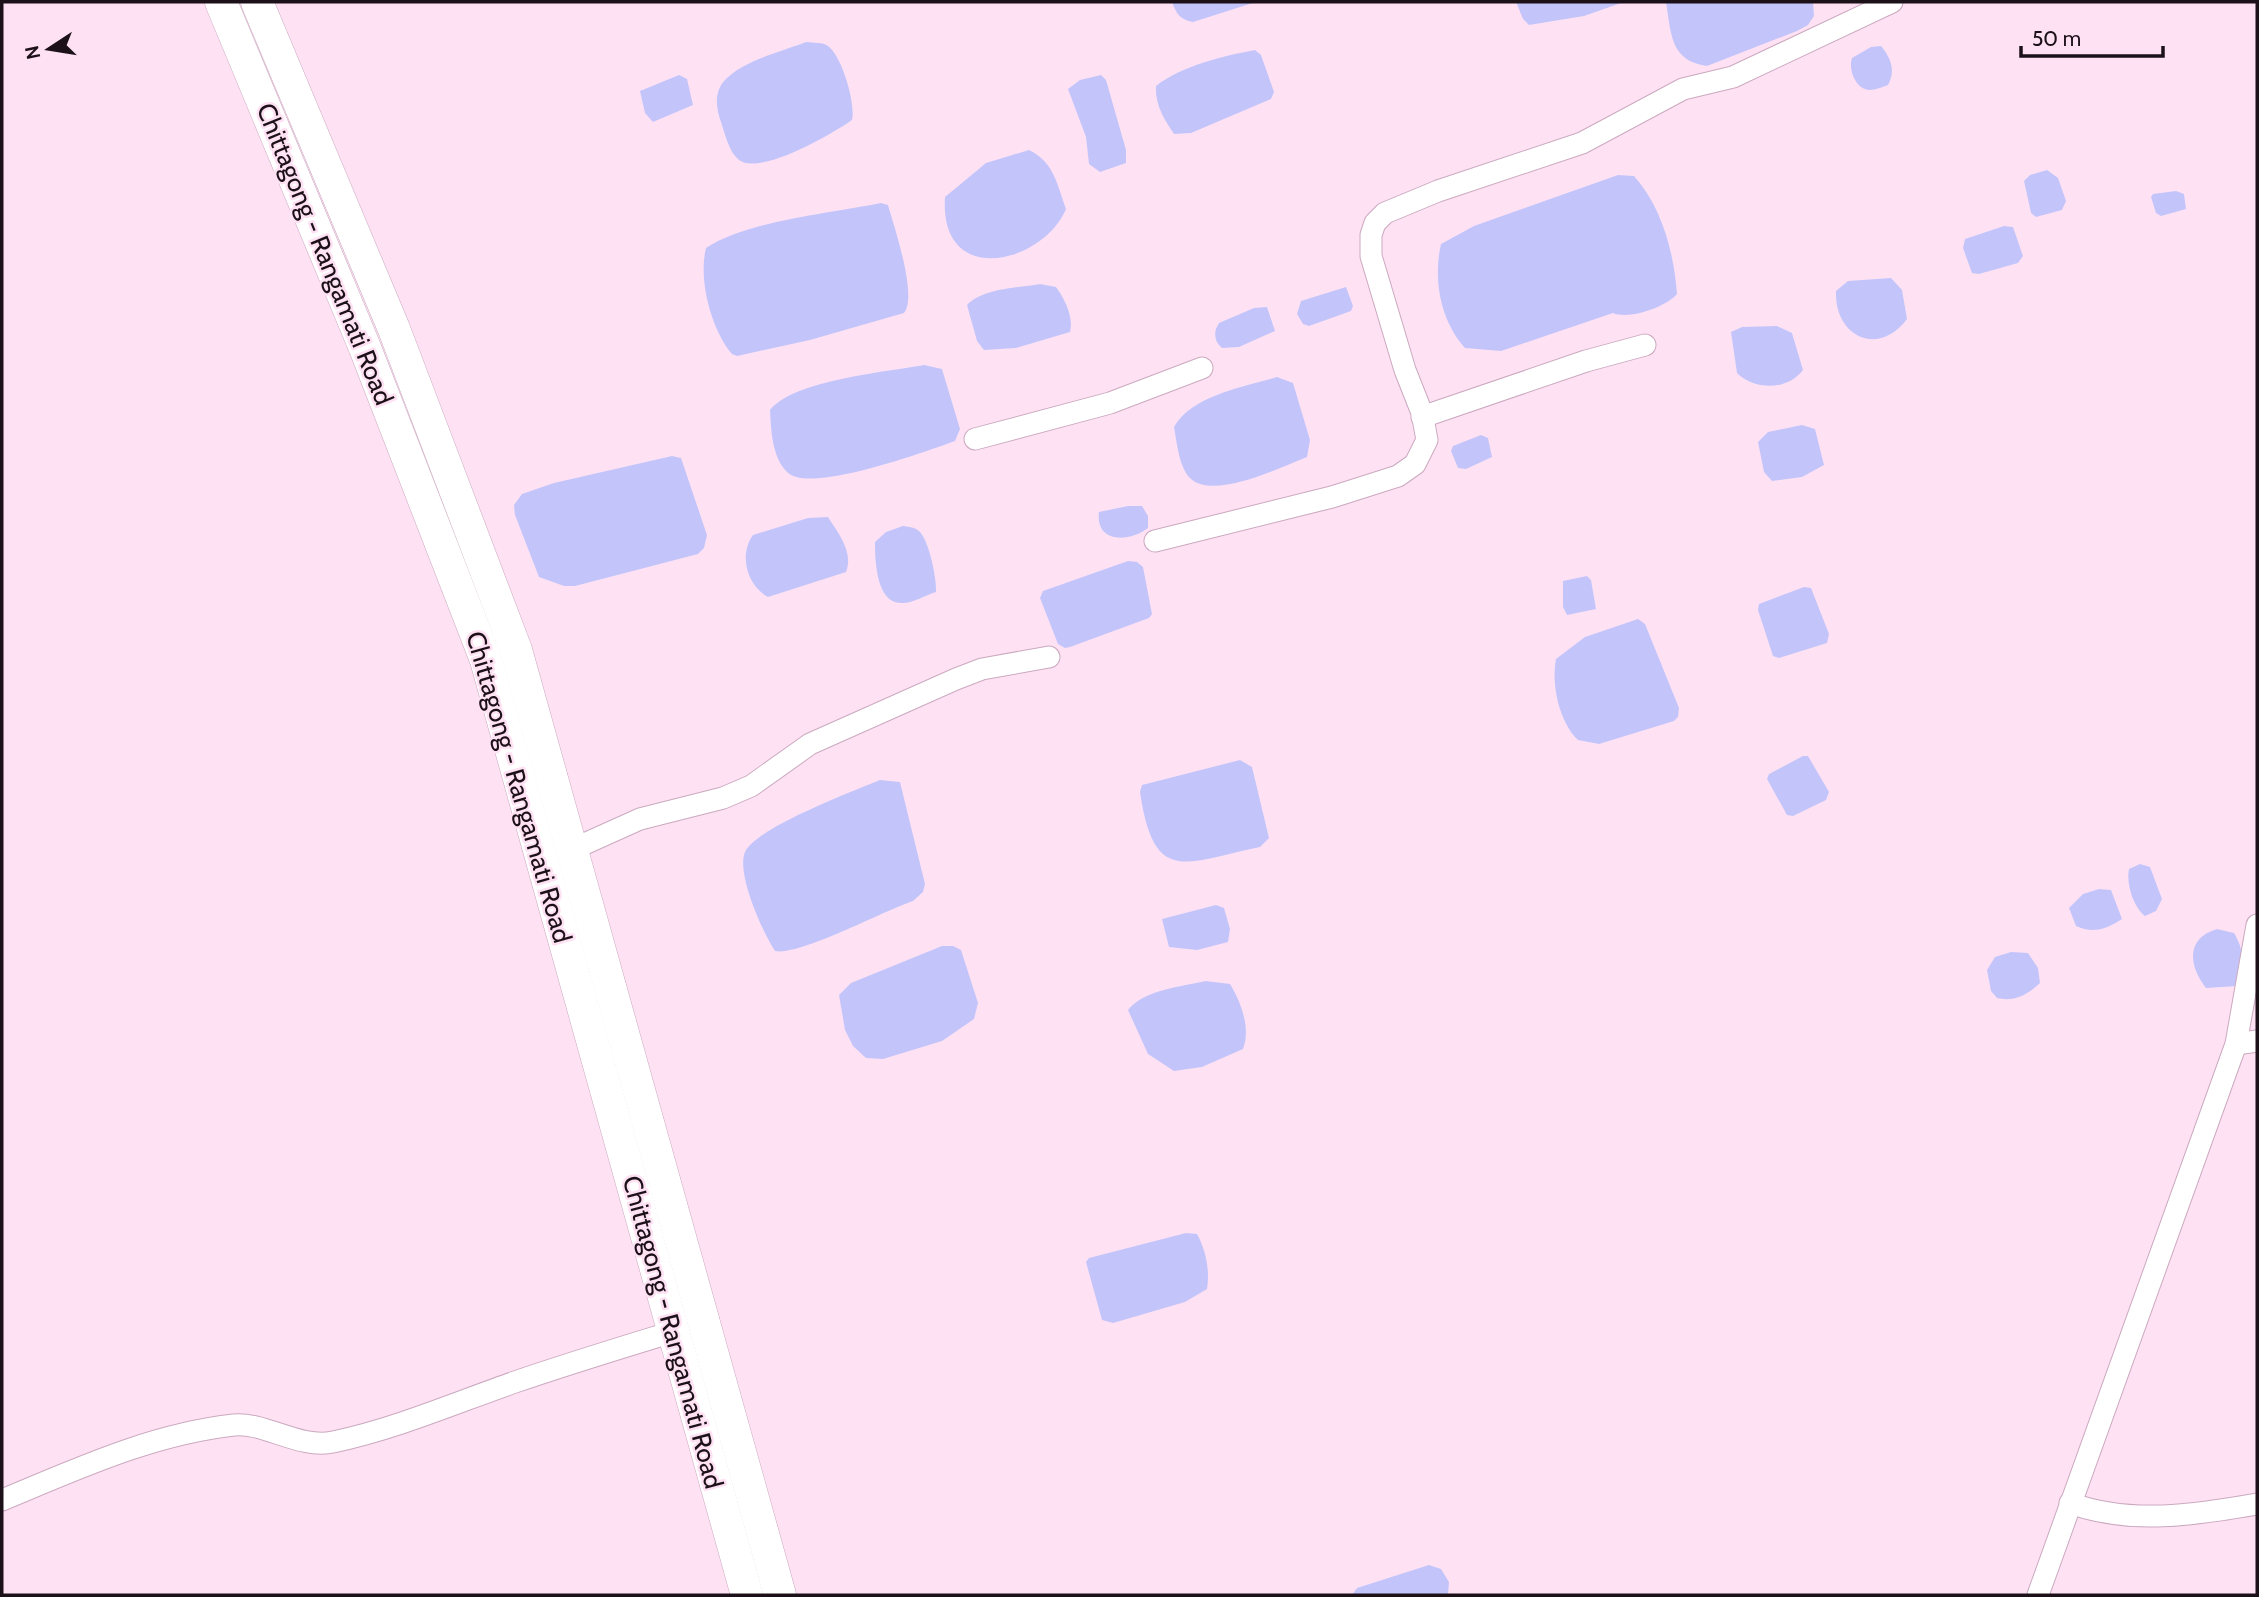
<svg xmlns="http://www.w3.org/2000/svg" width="2259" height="1597" font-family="Cabin,sans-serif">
<rect width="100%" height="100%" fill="#fee2f4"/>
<!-- water -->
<g fill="#c3c5fa">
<path d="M1172 2H1256L1193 22C1180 20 1176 13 1172 2Z"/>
<path d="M1516 2H1624L1584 16 1529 25 1523 19Z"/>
<path d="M1666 2H1813L1814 16 1808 25 1797 31 1707 66C1670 61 1671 33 1666 2Z"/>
<path d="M806 42C814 43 823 42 828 46 842 56 856 104 852 120 832 134 760 176 739 160 729 152 725 134 721 122 716 108 714 93 724 81 743 60 781 52 806 42Z"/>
<path d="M1881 46C1891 58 1896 71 1888 85 1882 87 1876 90 1870 90 1856 90 1848 70 1852 58L1871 47Z"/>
<path d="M1255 50 1261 55 1274 92 1271 99 1191 133 1174 134C1164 119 1155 105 1156 86 1181 66 1223 56 1255 50Z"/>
<path d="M679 75 687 79 693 105 653 122 645 113 640 91Z"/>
<path d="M1101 75 1106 80 1126 150V163L1100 172 1089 164 1086 137 1068 89 1080 80Z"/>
<path d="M1029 150C1054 162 1057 184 1066 209 1043 264 939 289 945 197L986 163Z"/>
<path d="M2047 170 2058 178 2066 201 2062 210 2036 217 2031 213 2024 181 2030 175Z"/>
<path d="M1618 175 1634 176C1662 207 1674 253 1677 294 1666 307 1629 320 1613 313L1501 351 1465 348C1440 320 1433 279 1441 244L1474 226Z"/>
<path d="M2176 191 2184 194 2186 209 2161 216 2156 213 2151 197 2153 194Z"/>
<path d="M881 203 888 205C894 226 918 297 904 313L810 340 737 356 732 354C711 329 698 279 706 248 746 221 832 213 881 203Z"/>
<path d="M2004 226 2013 227 2023 256 2018 263 1979 274 1972 273 1963 248 1965 239Z"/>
<path d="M1891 278 1902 290 1907 319C1878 358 1834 336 1836 291L1848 281Z"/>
<path d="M1040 284 1056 287C1065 299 1074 318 1070 332L1016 348 984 350 977 341 967 305C983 288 1017 288 1040 284Z"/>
<path d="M1346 287 1353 306 1351 311 1309 326 1303 324 1297 314 1301 301Z"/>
<path d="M1267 307 1275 331 1239 347 1222 348C1214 341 1213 332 1219 323L1254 308Z"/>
<path d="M1777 326 1792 333 1803 370C1787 391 1754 390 1737 373L1731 332 1742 327Z"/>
<path d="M924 365 942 369 960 429 955 441C927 451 808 495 787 472 772 457 771 430 770 410 794 380 886 372 924 365Z"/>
<path d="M1277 377 1293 383 1310 440 1307 457C1281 467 1215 500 1191 479 1179 468 1177 443 1174 427 1192 395 1244 387 1277 377Z"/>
<path d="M1802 425 1815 429 1824 465 1802 477 1772 481 1764 472 1758 442 1768 432Z"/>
<path d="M1481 435 1488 438 1492 457 1466 469 1458 468 1451 451 1453 446Z"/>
<path d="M672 456 681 458 707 535 704 548 698 554 575 586H564L539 577 515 515 514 505 522 494 554 483Z"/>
<path d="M1128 506H1142L1148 516V528C1130 542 1095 544 1099 512Z"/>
<path d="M828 517C838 533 854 552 846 572L768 597C746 585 739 554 753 535L808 518Z"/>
<path d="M903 526C909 527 915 527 919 531 929 540 937 579 936 592 926 595 913 603 903 603 876 605 875 560 875 542L886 532Z"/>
<path d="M1128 561 1137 562 1143 567 1152 614 1149 618 1070 647 1065 648 1058 644 1040 598 1043 591Z"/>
<path d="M1587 576 1591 580 1596 609 1567 615 1563 607V581Z"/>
<path d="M1804 587 1811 588 1829 634 1827 643 1779 658 1773 656 1758 610 1759 604Z"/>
<path d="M1638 619 1645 624 1679 708 1678 717 1674 721 1599 744 1578 740C1559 722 1551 684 1556 659L1585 637Z"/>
<path d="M1803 756H1808L1829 792 1826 800 1793 816 1787 815 1767 779 1769 774Z"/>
<path d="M1240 760 1252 767 1269 838 1260 847C1185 862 1154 887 1140 792L1142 785Z"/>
<path d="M880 780 900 782 925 884 923 892 913 901C883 911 800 956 775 951 763 933 734 870 746 850 761 826 851 792 880 780Z"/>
<path d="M2140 864 2150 867 2162 899 2156 911 2145 916C2133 907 2126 883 2129 869Z"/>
<path d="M2099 889 2111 890 2122 919C2107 929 2093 934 2076 926L2069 908 2083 894Z"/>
<path d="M1216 905 1224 908 1230 929 1228 942 1197 950 1169 947 1162 919Z"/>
<path d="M2217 929 2234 933C2243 947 2247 971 2238 986L2206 988C2188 965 2186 938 2217 929Z"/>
<path d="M942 946H953L961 950 978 1003 974 1019 942 1041 883 1059 866 1058 853 1046 845 1030 839 995 851 983Z"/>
<path d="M2011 952 2028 953 2038 968 2040 983C2027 995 2014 1002 1997 998L1991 991 1987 970 1995 957Z"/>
<path d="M1206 981 1230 984C1241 1002 1251 1028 1243 1049L1202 1067 1174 1071 1148 1054 1128 1010C1145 989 1181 987 1206 981Z"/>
<path d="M1186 1233 1197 1234C1206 1250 1210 1271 1207 1289L1185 1302 1113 1323 1102 1320 1086 1262 1089 1258Z"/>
<path d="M1429 1565 1441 1569 1449 1582 1448 1595H1352L1357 1588Z"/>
</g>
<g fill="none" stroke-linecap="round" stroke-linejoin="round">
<!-- minor casing -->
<g stroke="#cba9bf" stroke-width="23">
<g id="minor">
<path d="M1422 417 1586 361 1645 345"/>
<path d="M975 439 1110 403 1202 368"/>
<path d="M1155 541 1332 497 1398 476 1415 464 1427 440 1422 413 1405 370 1371 256V235L1375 223 1385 213 1438 191 1582 143 1683 89 1733 77 1892 2"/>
<path d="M571 850 640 819 723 798 751 786 810 744 956 679 982 669 1049 657"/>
<path d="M2236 1044 2257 1041"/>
<path d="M2 1500C77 1469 152 1434 234 1425 265 1422 299 1449 333 1442 395 1429 455 1403 515 1382 567 1364 620 1348 672 1332"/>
<path d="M2070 1503C2130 1525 2195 1515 2257 1504"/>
<path d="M2038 1595 2236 1044 2257 925"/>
</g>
</g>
<!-- highway casing -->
<g stroke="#cba9bf" stroke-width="33">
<g id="highway">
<path d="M221 2 365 348 486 660 747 1595"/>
<path d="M257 2 394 329 516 650 780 1595"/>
</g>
</g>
<!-- minor -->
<use href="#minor" stroke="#fff" stroke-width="21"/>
<!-- highway -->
<use href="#highway" stroke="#fff" stroke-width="32"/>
</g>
<g text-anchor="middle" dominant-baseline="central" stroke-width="5" stroke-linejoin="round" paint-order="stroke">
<!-- street labels -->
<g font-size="26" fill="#1d1119" stroke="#fee2f4">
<text transform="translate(325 254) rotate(68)">Chittagong - Rangamati Road</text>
<text transform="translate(519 787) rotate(74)">Chittagong - Rangamati Road</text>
<text transform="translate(673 1332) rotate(75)">Chittagong - Rangamati Road</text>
</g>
</g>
<!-- border -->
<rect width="2259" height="1597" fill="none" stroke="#1d1119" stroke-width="7"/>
<!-- north arrow -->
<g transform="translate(49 49) rotate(258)" stroke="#fee2f4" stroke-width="5" paint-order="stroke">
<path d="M0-5L12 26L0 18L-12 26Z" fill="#1d1119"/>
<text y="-10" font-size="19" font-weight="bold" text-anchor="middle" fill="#1d1119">N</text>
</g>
<!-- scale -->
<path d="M2021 46v10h142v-10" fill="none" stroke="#1d1119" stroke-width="3.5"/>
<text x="2032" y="46" font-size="21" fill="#1d1119" stroke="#fee2f4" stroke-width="5" paint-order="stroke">50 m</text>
</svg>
